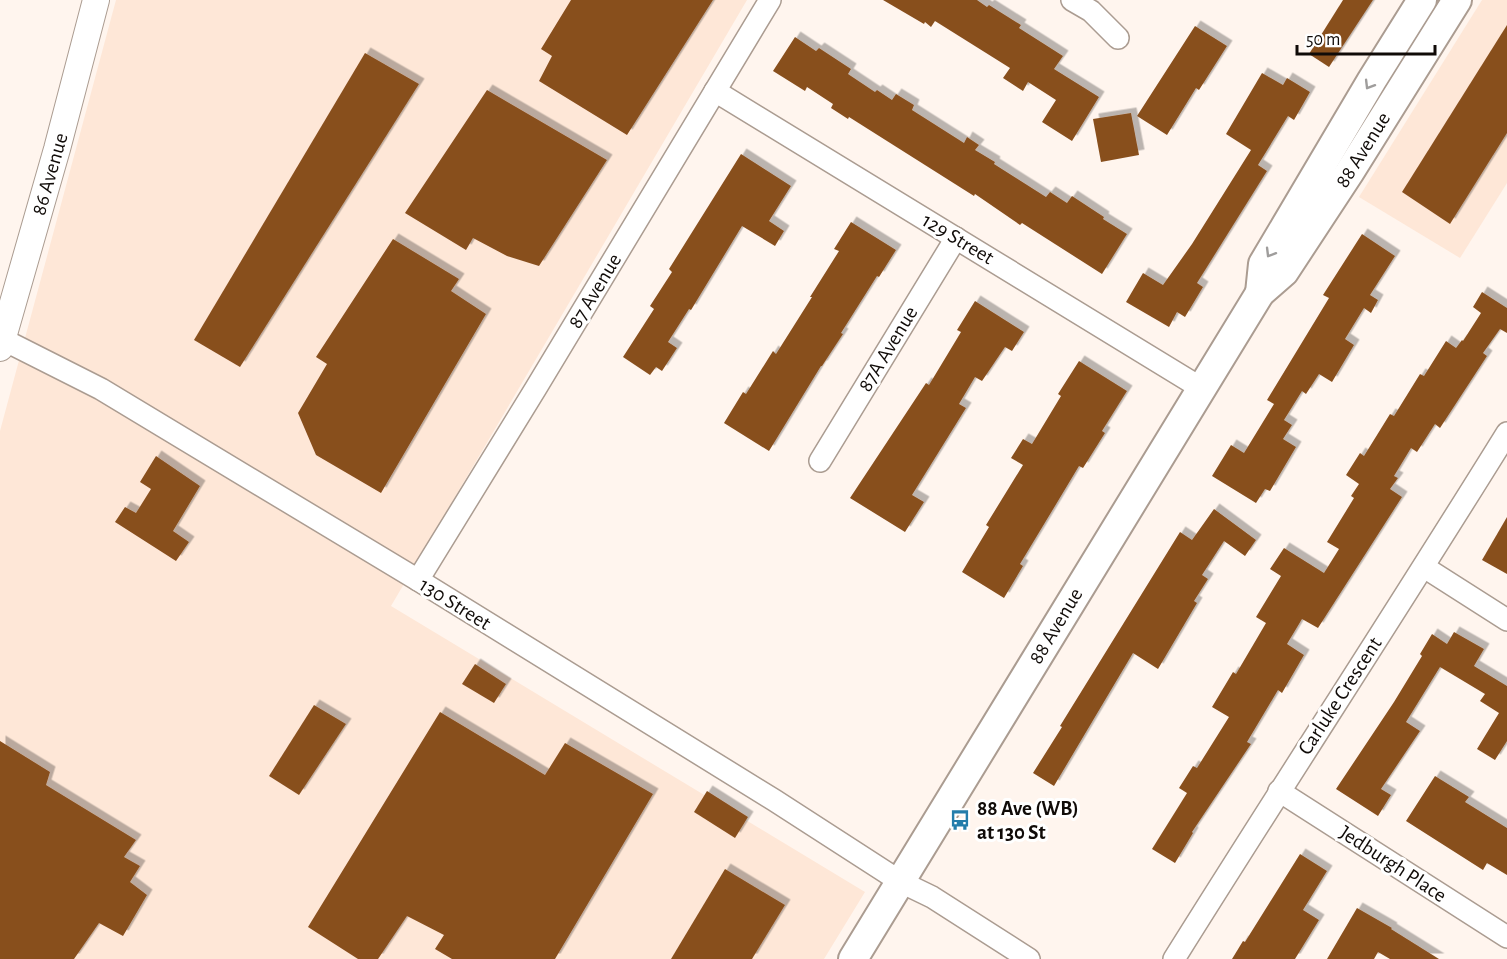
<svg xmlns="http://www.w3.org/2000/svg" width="1507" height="959" font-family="'Alegreya Sans',sans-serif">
<defs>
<filter id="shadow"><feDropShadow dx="5.5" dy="-5.5" stdDeviation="0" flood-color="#0004"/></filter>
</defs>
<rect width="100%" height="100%" fill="#fff5ee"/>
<!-- built -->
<g fill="#fee7d7">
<path d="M116 0H747L391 606 865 892 824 959H0V431Z"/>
<path d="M1482 0H1507V183L1460 258 1359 197Z"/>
</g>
<!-- building -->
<g fill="#884f1f" filter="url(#shadow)">
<path d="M571 0H713L627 135 539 81 552 56 541 49Z"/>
<path d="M883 0H977L987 7 989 5 1021 25 1019 28 1063 56 1054 69 1099 97 1072 141 1042 122 1056 100 1028 82 1023 91 1003 78 1010 68 935 21 931 27 925 22 924 24Z"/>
<path d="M1343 0H1373L1329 67 1309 54Z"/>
<path d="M1507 25V133L1450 224 1402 192Z"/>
<path d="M1195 26 1227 46 1199 90 1196 88 1167 135 1137 116Z"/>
<path d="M795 37 816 51 819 48 851 69 848 74 875 92 877 90 892 100 896 94 914 105 912 110 964 143 967 137 979 145 975 150 995 162 994 164 1046 197 1050 192 1067 203 1072 196 1104 217 1103 219 1127 234 1102 274 1022 223 1020 225 975 194 974 196 849 117 848 119 831 108 833 104 807 87 805 91 773 71Z"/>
<path d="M365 53 419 84 240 367 194 340Z"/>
<path d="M1262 73 1283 85 1287 78 1310 92 1294 120 1288 116 1258 165 1267 171 1197 283 1203 287 1185 317 1177 312 1169 327 1126 302 1143 273 1163 285 1192 244 1251 150 1226 134Z"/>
<path d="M487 90 607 160 539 266 507 256 473 238 466 250 405 213Z"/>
<path d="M1131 113 1139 155 1101 162 1093 119Z"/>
<path d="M741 154 791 186 769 221 784 231 775 246 742 226 691 310 689 309 668 342 677 348 662 371 656 367 650 375 623 357 654 309 650 306 672 272 669 269Z"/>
<path d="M851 222 896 250 879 277 877 276 841 333 843 334 822 366H821L769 451 724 423 743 392 746 394 773 351 776 354 812 297H810L839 251 834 249Z"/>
<path d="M1362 234 1395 256 1370 295 1378 300 1371 313 1364 308 1345 339 1354 345 1332 382 1319 374 1306 394 1302 391 1284 420 1292 425 1283 439 1296 447 1270 491 1265 489 1256 503 1212 476 1231 445 1244 453 1274 404 1267 400 1329 298 1323 295Z"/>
<path d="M393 239 459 279 451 291 486 314 381 493 316 455 298 413 327 364 316 357Z"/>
<path d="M1482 292 1507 308V333L1500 329 1483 353 1487 356 1440 428 1435 424 1417 452 1411 448 1394 476 1398 478 1390 489 1402 497 1318 628 1302 619 1287 644 1304 655 1282 693 1278 690 1247 742 1251 744 1192 832 1193 833 1175 863 1152 849 1187 793 1179 788 1193 766 1197 768 1229 717 1212 707 1233 672 1236 674 1266 623 1256 617 1281 576 1270 569 1284 548 1324 573 1339 549 1327 542 1354 498 1351 496 1359 484 1346 475 1360 453 1364 456 1390 414 1394 416 1420 374 1424 376 1446 341 1456 348 1462 340 1463 341 1481 313 1473 307Z"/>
<path d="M975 301 1024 332 1012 351 1005 347 982 381 975 377 959 404 966 408 912 495 924 502 905 532 850 498 926 383 929 385 961 332 957 330Z"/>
<path d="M1079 361 1127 391 1102 431 1105 433 1083 468 1079 466 1055 506 1020 564 1023 566 1004 598 962 572 989 527 986 525 1023 465 1011 458 1023 439 1032 444 1061 396 1058 394Z"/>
<path d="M156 456 200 486 173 531 189 542 176 561 115 522 125 507 136 513 151 489 140 482Z"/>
<path d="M1214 509 1256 540 1245 556 1224 541 1202 575 1208 579 1194 601 1197 603 1158 669 1133 653 1054 786 1033 773 1062 727 1060 726 1180 532 1192 540Z"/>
<path d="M1507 517V574L1482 560Z"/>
<path d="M1454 632 1484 649 1474 666 1507 686V741L1495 760 1477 749 1499 713 1480 701 1485 694 1440 667 1406 722 1420 731 1381 789 1391 795 1378 816 1336 789 1394 702 1422 656 1420 654 1432 634 1447 644Z"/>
<path d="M475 664 506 684 494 703 462 684Z"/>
<path d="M314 705 346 724 299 795 269 776Z"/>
<path d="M440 712 545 775 565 743 653 794 555 959H452L435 949 444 935 407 916 378 959H358L308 927Z"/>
<path d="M0 741 50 772 46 785 136 840 124 857 140 866 130 882 147 895 123 936 99 923 74 959H0Z"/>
<path d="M1435 776 1469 797 1465 802 1507 828V875L1487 863 1483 870 1406 821Z"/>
<path d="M707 791 748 817 735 838 694 812Z"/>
<path d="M1300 854 1327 871 1303 910 1319 920 1295 959H1232L1243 941 1245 942Z"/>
<path d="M725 869 785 905 752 959H671Z"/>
<path d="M1357 908 1392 928 1391 929 1439 959H1390L1378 952 1374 959H1327Z"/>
</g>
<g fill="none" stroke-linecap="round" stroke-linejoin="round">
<!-- minor casing -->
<g stroke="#ab9c91" stroke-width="24">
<g id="minor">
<path d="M1072 0 1091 11 1118 38"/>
<path d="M715 91 1201 388"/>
<path d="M2 339 101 389 418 580 774 800 901 882 932 897 1029 959"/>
<path d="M820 461 956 238"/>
<path d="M1424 567 1507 620"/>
<path d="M418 580 536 388 770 0"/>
<path d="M1279 791 1507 937"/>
<path d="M1174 959C1284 783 1398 609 1507 433"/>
</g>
</g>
<!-- tertiary casing -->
<g stroke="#ab9c91" stroke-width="28">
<path id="tertiary" d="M0 348 57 149 96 0"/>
</g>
<!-- secondary casing -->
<g stroke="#ab9c91" stroke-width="32">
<g id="secondary">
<path d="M1260 293 1263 264 1372 80 1422 0"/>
<path d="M853 959 1260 293 1284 272 1349 173 1457 0"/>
</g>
</g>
<!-- minor -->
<use href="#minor" stroke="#fff" stroke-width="21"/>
<!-- tertiary -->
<use href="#tertiary" stroke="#fff" stroke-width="26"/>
<!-- secondary -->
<use href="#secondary" stroke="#fff" stroke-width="28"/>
</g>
<!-- one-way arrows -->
<defs><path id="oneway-chevron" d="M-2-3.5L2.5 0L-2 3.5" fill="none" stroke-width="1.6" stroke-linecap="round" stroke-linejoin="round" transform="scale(1.5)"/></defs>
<g stroke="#9f9d9c">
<use href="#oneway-chevron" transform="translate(1369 85) rotate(121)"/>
<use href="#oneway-chevron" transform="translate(1270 253) rotate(121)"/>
</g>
<!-- icons -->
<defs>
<g id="bus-bare" transform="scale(1.62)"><path d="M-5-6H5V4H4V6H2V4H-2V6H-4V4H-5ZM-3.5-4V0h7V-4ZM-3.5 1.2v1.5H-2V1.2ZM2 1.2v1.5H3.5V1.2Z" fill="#247dab" stroke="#fff" stroke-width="2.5" paint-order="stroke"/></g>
</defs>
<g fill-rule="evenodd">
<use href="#bus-bare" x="960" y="820"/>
</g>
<g text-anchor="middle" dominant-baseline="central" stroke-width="6" stroke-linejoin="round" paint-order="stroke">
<!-- street labels -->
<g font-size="21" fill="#100b08" stroke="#fff">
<text transform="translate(1363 150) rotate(-58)">88 Avenue</text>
<text transform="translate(50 174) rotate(-74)">86 Avenue</text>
<text transform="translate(958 239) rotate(31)">129 Street</text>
<text transform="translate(595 291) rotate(-59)">87 Avenue</text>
<text transform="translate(888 349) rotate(-59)">87A Avenue</text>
<text transform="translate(455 604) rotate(32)">130 Street</text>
<text transform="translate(1056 626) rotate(-59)">88 Avenue</text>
<text transform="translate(1340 696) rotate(-57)">Carluke Crescent</text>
<text transform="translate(1393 864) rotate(33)">Jedburgh Place</text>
</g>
<!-- poi labels -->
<g font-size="21" font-weight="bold" fill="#100b08" stroke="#fff" text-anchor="start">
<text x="977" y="808">88 Ave (WB)<tspan x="977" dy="24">at 130 St</tspan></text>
</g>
</g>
<!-- scale -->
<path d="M1297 45v9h138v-9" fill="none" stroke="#100b08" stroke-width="3"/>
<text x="1306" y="45" font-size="18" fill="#100b08" stroke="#ffffff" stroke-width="4.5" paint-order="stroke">50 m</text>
</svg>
